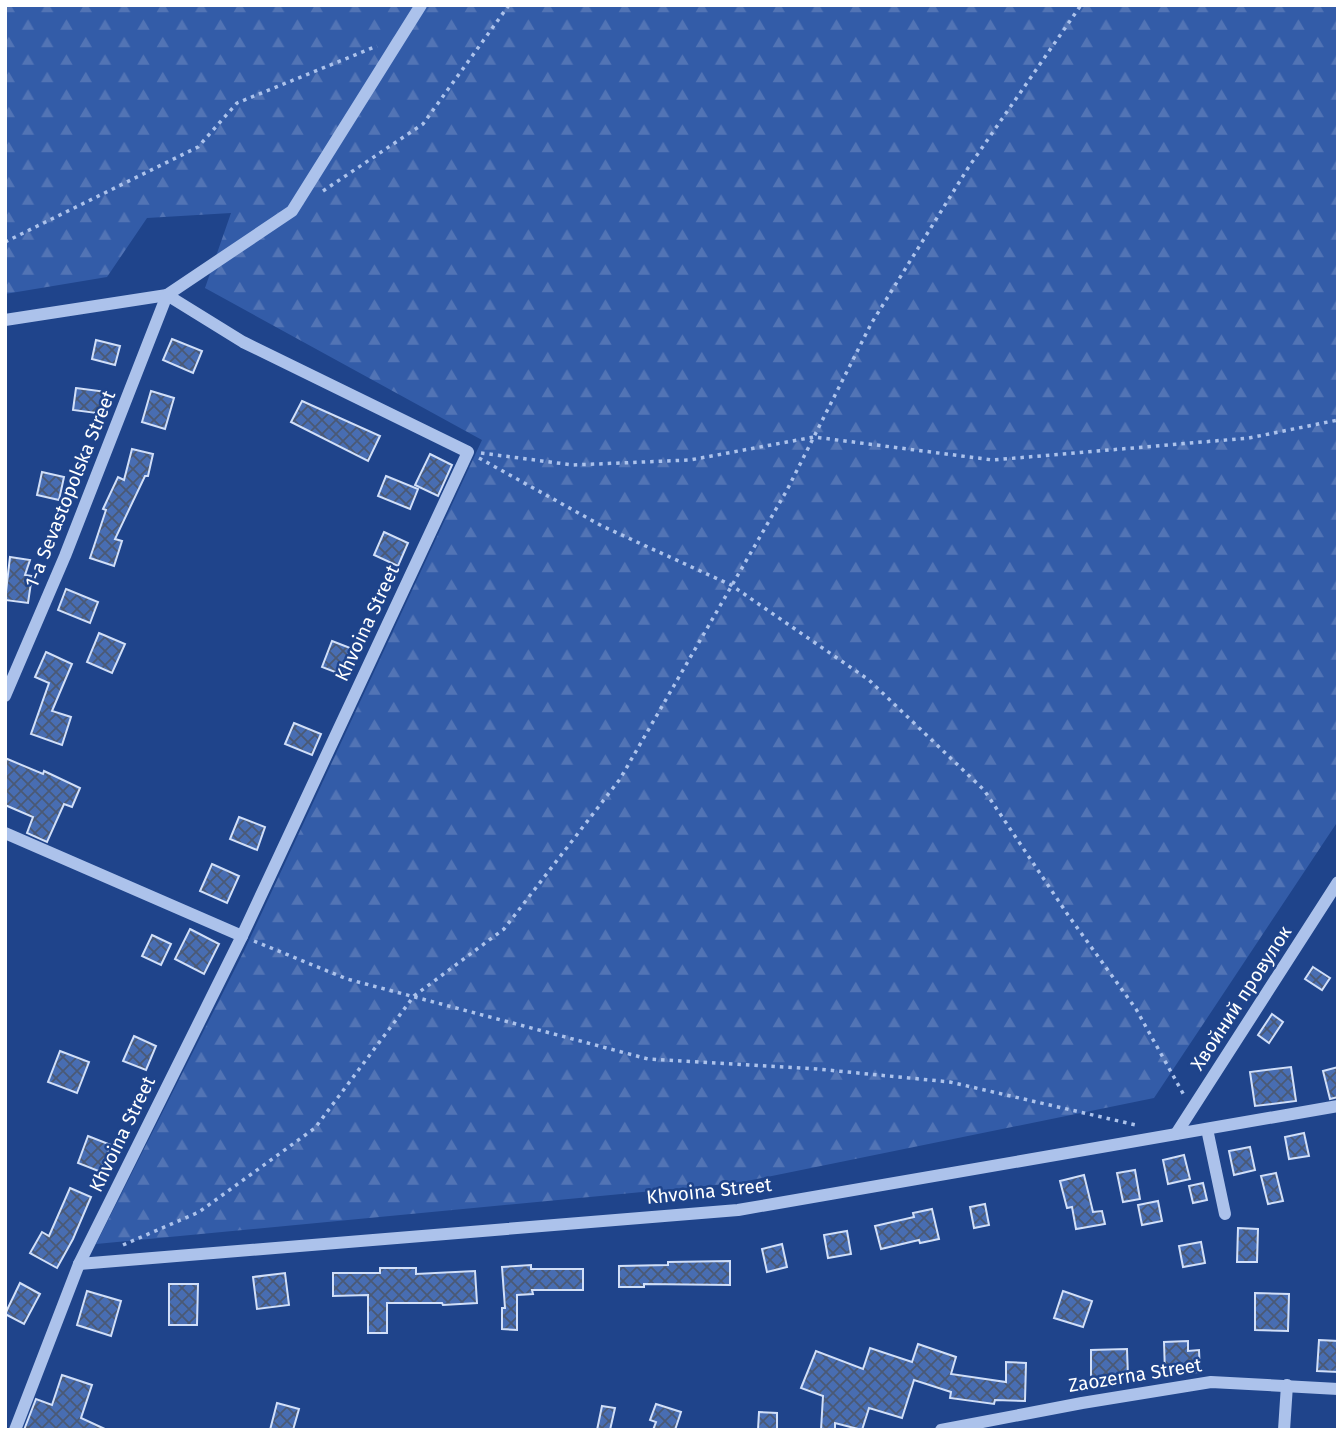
<svg xmlns="http://www.w3.org/2000/svg" width="1343" height="1435" font-family="'Fira Sans',sans-serif">
<defs>
<pattern id="forest-firs" width="22" height="20" patternUnits="userSpaceOnUse" patternTransform="scale(1.75)"><rect width="22" height="20" fill="#335ca8"/><path d="M5 1l3.5 6h-7zM16 11l3.5 6h-7z" fill="#5274b5"/></pattern>
<pattern id="building-cross-hatch" width="8" height="8" patternUnits="userSpaceOnUse" patternTransform="scale(1.75)"><rect width="8" height="8" fill="#486db2"/><path d="M0 0l8 8M0 8l8-8" fill="none" stroke="#4a5975"/></pattern>
</defs>
<rect width="100%" height="100%" fill="#1f448b"/>
<!-- forest -->
<path fill="url(#forest-firs)" d="M5 5H1338V821L1154 1098 737 1183 96 1244 244 951 482 440 205 288 231 213 147 218 107 277 5 294Z"/>
<!-- building -->
<g fill="url(#building-cross-hatch)" stroke="#d1dff8" stroke-width="2">
<path d="M172 339 202 351 193 373 163 360Z"/>
<path d="M96 340 120 346 115 365 92 359Z"/>
<path d="M76 388 107 392 104 414 73 410Z"/>
<path d="M151 391 174 398 165 429 142 422Z"/>
<path d="M302 401 380 436 368 461 291 422Z"/>
<path d="M132 449 153 454 148 476H145L115 539 122 541 114 566 90 558 106 510 103 509 118 477 124 480Z"/>
<path d="M430 454 452 465 438 496 415 485Z"/>
<path d="M42 472 64 477 59 500 37 495Z"/>
<path d="M386 476 418 489 410 509 378 496Z"/>
<path d="M384 532 408 543 398 566 374 555Z"/>
<path d="M10 557 30 560 25 575 32 576 28 603 5 600Z"/>
<path d="M66 589 98 602 90 623 58 610Z"/>
<path d="M99 633 125 644 112 673 87 662Z"/>
<path d="M332 641 358 651 348 677 322 667Z"/>
<path d="M46 652 72 664 52 711 71 717 62 745 31 734 49 683 35 677Z"/>
<path d="M294 723 321 734 312 755 285 744Z"/>
<path d="M5 758 43 774 44 771 80 788 72 807 64 804 47 842 27 833 33 817 5 805Z"/>
<path d="M239 817 265 827 257 850 230 839Z"/>
<path d="M212 864 239 876 227 903 200 891Z"/>
<path d="M190 929 219 944 204 974 175 959Z"/>
<path d="M152 935 171 944 161 965 142 956Z"/>
<path d="M1313 967 1330 978 1322 990 1305 979Z"/>
<path d="M1272 1014 1283 1022 1269 1043 1258 1035Z"/>
<path d="M134 1036 156 1046 146 1070 123 1061Z"/>
<path d="M60 1051 89 1062 77 1093 48 1082Z"/>
<path d="M1291 1067 1296 1101 1255 1106 1250 1072Z"/>
<path d="M1338 1067V1097L1330 1099 1323 1071Z"/>
<path d="M1304 1133 1309 1156 1289 1159 1285 1137Z"/>
<path d="M88 1136 111 1145 101 1172 78 1163Z"/>
<path d="M1250 1147 1255 1170 1234 1175 1229 1151Z"/>
<path d="M1184 1155 1190 1179 1168 1184 1163 1160Z"/>
<path d="M1135 1170 1140 1199 1123 1202 1117 1173Z"/>
<path d="M1276 1173 1283 1201 1268 1204 1261 1176Z"/>
<path d="M1084 1175 1093 1212 1102 1211 1105 1224 1076 1229 1072 1207 1067 1208 1060 1181Z"/>
<path d="M1203 1183 1207 1200 1193 1203 1189 1186Z"/>
<path d="M70 1188 91 1197 73 1239 57 1268 30 1253 42 1232 49 1236Z"/>
<path d="M1158 1201 1162 1221 1142 1225 1138 1205Z"/>
<path d="M985 1204 989 1225 974 1228 970 1207Z"/>
<path d="M932 1209 939 1239 920 1243 919 1240 881 1249 875 1226 914 1217 913 1213Z"/>
<path d="M1238 1228 1258 1229 1257 1262H1237Z"/>
<path d="M847 1231 851 1254 828 1258 824 1235Z"/>
<path d="M1201 1242 1205 1263 1183 1267 1179 1246Z"/>
<path d="M782 1244 787 1267 767 1272 762 1249Z"/>
<path d="M730 1261V1285L644 1284V1287H619V1266L668 1265V1262Z"/>
<path d="M531 1265V1269H583V1290H532L533 1294 517 1295V1330L502 1329V1308H505L502 1267Z"/>
<path d="M380 1268H416V1274L475 1271 477 1303 443 1305 442 1303H387V1333H368V1295L333 1296V1273H380Z"/>
<path d="M285 1273 289 1305 257 1309 253 1277Z"/>
<path d="M20 1283 40 1294 24 1324 5 1314Z"/>
<path d="M169 1284H198L197 1325H169Z"/>
<path d="M87 1291 121 1301 111 1336 77 1325Z"/>
<path d="M1063 1291 1092 1301 1083 1327 1054 1318Z"/>
<path d="M1255 1293 1289 1294 1288 1331 1255 1330Z"/>
<path d="M1319 1340 1338 1341V1372L1317 1371Z"/>
<path d="M1188 1341V1351L1199 1350 1200 1372 1165 1373 1164 1342Z"/>
<path d="M918 1344 956 1357 951 1374 1006 1382V1362L1026 1363 1025 1401 995 1400 994 1404 950 1398 951 1392 914 1380 902 1418 869 1408 862 1430 835 1423V1430H821L823 1396 801 1388 816 1351 863 1369 870 1348 912 1362Z"/>
<path d="M1127 1349 1128 1377 1091 1378V1350Z"/>
<path d="M62 1375 92 1385 81 1418 107 1430H24L36 1399 52 1405Z"/>
<path d="M277 1403 299 1409 293 1430H270Z"/>
<path d="M656 1404 681 1412 675 1430H653L656 1422 650 1420Z"/>
<path d="M602 1406 615 1408 610 1430H597Z"/>
<path d="M759 1412 777 1413V1430H758Z"/>
</g>
<g fill="none" stroke-linecap="round" stroke-linejoin="round">
<!-- path -->
<g stroke="#acc2eb" stroke-width="3.5" stroke-dasharray="3.5 5" stroke-linecap="butt">
<path d="M323 191 423 124 509 5"/>
<path d="M5 242 198 147 237 103 377 46"/>
<path d="M481 453 573 465 690 460 814 437 993 460 1249 438 1338 420"/>
<path d="M479 458 602 526 731 585 869 680 984 790 1068 915 1136 1009 1185 1097"/>
<path d="M254 941 347 979 648 1059 817 1069 950 1082 1136 1125"/>
<path d="M123 1245 199 1212 315 1128 414 996 504 929 620 779 787 490 871 324 968 168 1081 5"/>
</g>
<!-- minor -->
<g stroke="#acc2eb" stroke-width="12">
<path d="M5 320 167 295 243 342 468 452 242 936 79 1264 15 1430"/>
<path d="M5 696 65 556 167 295 292 211 421 5"/>
<path d="M5 833 242 936"/>
<path d="M1207 1129 1225 1214"/>
<path d="M1176 1134 1338 882"/>
<path d="M79 1264 738 1210 1338 1106"/>
<path d="M941 1430 1082 1403 1211 1382 1338 1389"/>
<path d="M1284 1430 1287 1385"/>
</g>
</g>
<g text-anchor="middle" dominant-baseline="central" stroke-width="5" stroke-linejoin="round" paint-order="stroke">
<!-- street labels -->
<g font-size="19" fill="#fff" stroke="#1f448b">
<text transform="translate(70 489) rotate(-68)">1-a Sevastopolska Street</text>
<text transform="translate(367 623) rotate(-65)">Khvoina Street</text>
<text transform="translate(1241 998) rotate(-57)">Хвойний провулок</text>
<text transform="translate(122 1134) rotate(-64)">Khvoina Street</text>
<text transform="translate(709 1191) rotate(-6)">Khvoina Street</text>
<text transform="translate(1135 1375) rotate(-9)">Zaozerna Street</text>
</g>
</g>
<!-- border -->
<rect width="1343" height="1435" fill="none" stroke="#ffffff" stroke-width="14"/>
</svg>
